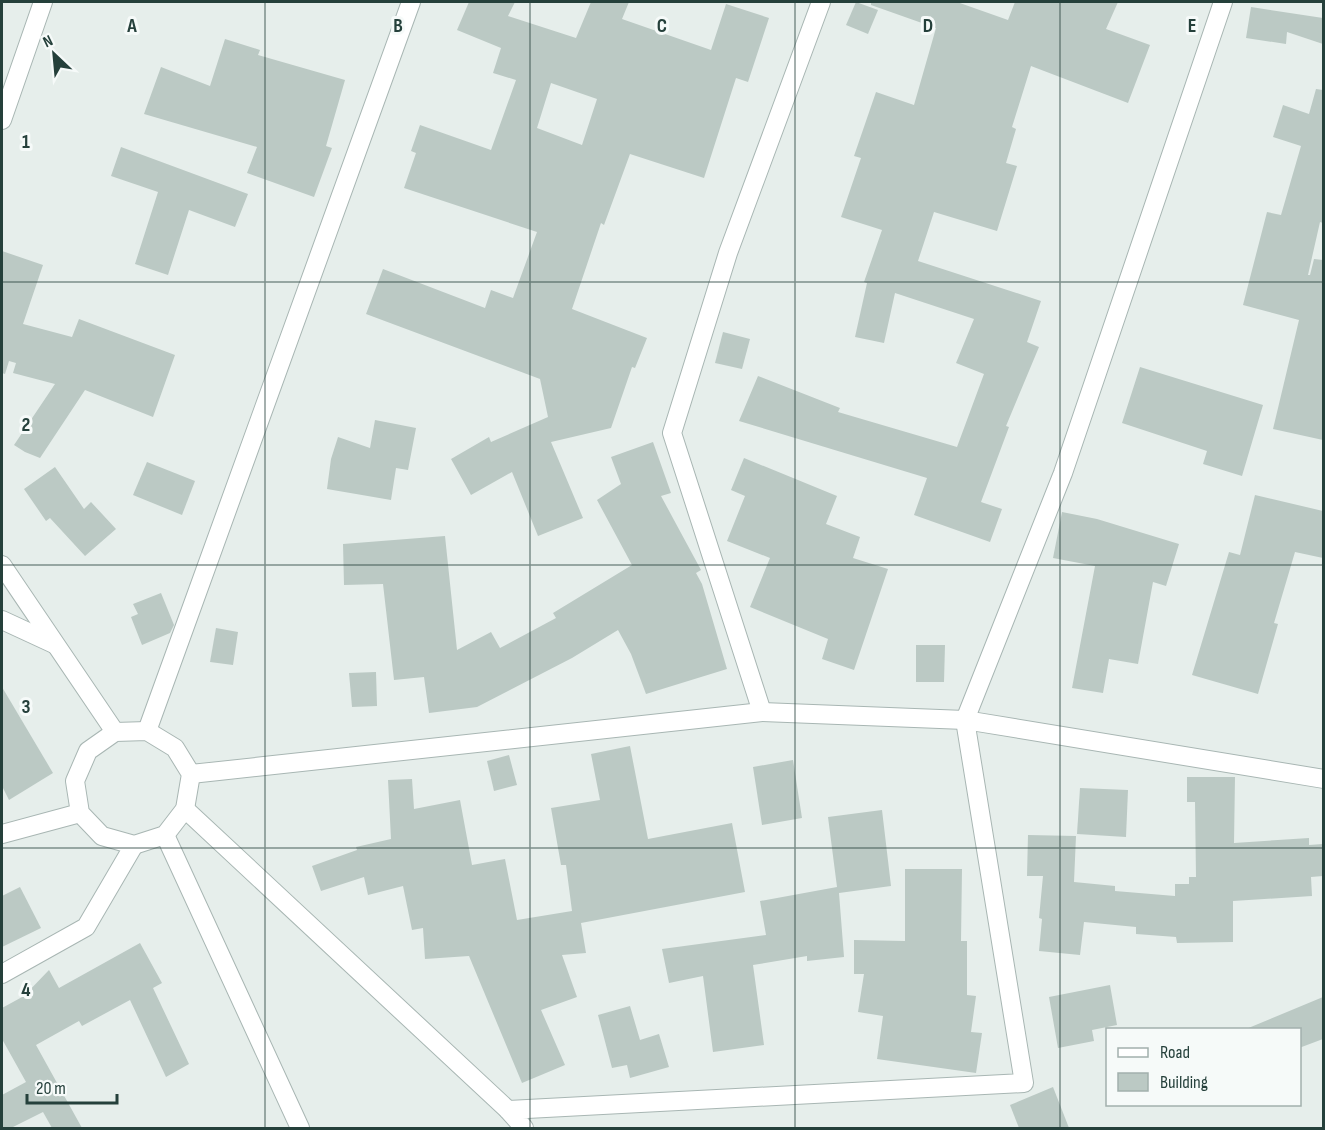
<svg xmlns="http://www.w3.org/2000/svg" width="1325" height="1130" font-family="'Sofia Sans Condensed',sans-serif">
<rect width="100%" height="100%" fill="#e6eeeb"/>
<!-- building -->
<g fill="#bbc9c4" fill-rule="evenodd">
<path d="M469 2H515L508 16 576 38 591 2H629L622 19 711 50 726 4 769 18 748 82 736 78 704 178 630 154 604 225 601 223 572 309 647 338 635 368 632 367 611 428 551 442 583 518 538 536 512 472 471 495 451 459 489 437 491 442 548 417 540 379 366 314 383 269 485 308 491 290 513 298 537 232 404 188 416 153 411 151 420 125 491 150 516 80 493 73 501 48 457 30ZM551 83 597 99 582 145 537 128Z"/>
<path d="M856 2 878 10 868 34 846 25Z"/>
<path d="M871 2H957L1008 20 1015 2H1118L1106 29 1150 45 1128 103 1031 66 1012 127 1016 129 1006 163 1017 166 997 231 934 212 918 261 1041 301 1027 342 1039 347 1006 426 1009 427 981 502 1002 509 990 542 914 515 927 478 739 421 758 376 840 408 838 412 957 447 984 374 956 363 974 319 895 293 884 343 855 337 867 283 864 282 882 230 841 217 861 158 854 156 876 92 914 105 936 28 871 5Z"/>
<path d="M1251 7 1323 18V44L1287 32 1286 44 1246 38Z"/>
<path d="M225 39 260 50 258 55 345 80 326 146 332 148 314 197 247 173 257 147 144 114 161 67 210 86Z"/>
<path d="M1316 89 1323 90V223L1320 222 1308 275H1310L1314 259 1323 260V440L1273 429 1299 320 1243 305 1267 212 1281 215 1301 146 1273 137 1283 105 1309 114Z"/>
<path d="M121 147 248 194 235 227 189 210 168 275 135 264 158 192 111 176Z"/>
<path d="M2 251 43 265 23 324 72 337 79 319 175 355 153 417 85 390 40 458 25 452 14 445 55 384 13 373 16 363 9 361 5 374 2 373Z"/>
<path d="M723 332 750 339 742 369 715 363Z"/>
<path d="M1140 367 1263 405 1242 476 1203 464 1207 451 1122 423Z"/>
<path d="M375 420 416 428 408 470 396 468 391 500 327 489 331 459 338 437 370 448Z"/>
<path d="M653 442 671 493 661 496 701 570 696 573 702 584 727 669 646 694 631 654 618 630 572 658 477 707 429 713 424 677 394 680 383 584 344 585 343 544 445 536 457 650 491 632 500 648 556 618 553 613 632 565 597 500 621 484 611 457Z"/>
<path d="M744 458 837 496 826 524 860 537 853 558 888 569 854 670 822 659 828 639 750 607 770 558 727 541 745 496 731 490Z"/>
<path d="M147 462 195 481 182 515 133 495Z"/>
<path d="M55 467 84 509 91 502 116 529 85 556 50 518 46 521 24 489Z"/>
<path d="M1255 495 1323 511V558L1295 552 1274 623 1278 624 1258 694 1192 675 1229 552 1240 555Z"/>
<path d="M1062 512 1097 519 1179 544 1166 586 1153 582 1138 664 1109 659 1103 693 1072 688 1095 566 1053 558Z"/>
<path d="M161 593 174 625 170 633 142 645 131 617 138 614 133 604Z"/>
<path d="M216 628 238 632 233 665 210 662Z"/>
<path d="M916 645H945L944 682H916Z"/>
<path d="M376 672 377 706 352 707 349 673Z"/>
<path d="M2 687 53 773 9 800 2 786Z"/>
<path d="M630 746 648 839 732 823 745 892 581 923 586 953 562 955 577 997 541 1010 565 1065 522 1083 469 956 425 959 423 928 412 930 403 886 368 895 364 877 321 891 312 866 357 850 356 847 391 839 388 780 412 779 414 809 460 800 472 865 505 859 517 920 572 911 566 865H561L551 808 600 800 591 754Z"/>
<path d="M509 755 517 785 494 791 487 761Z"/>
<path d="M793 760 802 818 762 825 753 767Z"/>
<path d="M1187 777H1235L1234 843 1309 838V845L1323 844V876L1311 877 1312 896 1233 901V942L1177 943 1176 937 1136 934V927L1084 922 1080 955 1039 951 1042 919 1039 918 1043 876H1027L1028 835 1076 836 1074 882 1115 886V891L1175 896V884H1189V877H1196L1195 802H1187Z"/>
<path d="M1080 788 1128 790 1126 837 1077 834Z"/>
<path d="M882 810 891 886 839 893 844 957 807 961V956L753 965 764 1045 713 1052 703 976 669 983 662 949 766 935 760 901 837 887 828 817Z"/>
<path d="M905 869H962L961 941H967V995L976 996 971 1032 982 1033 976 1073 877 1059 883 1016 858 1012 864 974H854V940L905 941Z"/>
<path d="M20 887 41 928 2 947V896Z"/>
<path d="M140 943 162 983 153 988 189 1064 166 1077 130 1000 82 1026 79 1021 36 1045 82 1128H52L43 1112 11 1128H2V1095L26 1082 2 1039V1008L24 996 49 970 59 988Z"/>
<path d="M1110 985 1117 1025 1092 1030 1094 1041 1058 1048 1049 997Z"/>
<path d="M1323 997V1039L1299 1048V1029H1246Z"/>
<path d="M630 1006 640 1040 659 1034 669 1067 630 1078 627 1065 612 1068 598 1015Z"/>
<path d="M1053 1087 1069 1128H1019L1010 1105Z"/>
</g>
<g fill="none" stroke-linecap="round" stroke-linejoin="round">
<!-- street casing -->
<g stroke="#a8b6b3" stroke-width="20">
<g id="street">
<path d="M2 120 43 2"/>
<path d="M2 565 115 732"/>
<path d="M2 620 54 644"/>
<path d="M762 712 672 433 728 253 821 2"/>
<path d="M147 731 411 2"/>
<path d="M147 731 175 748 191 774 185 809 165 835 134 845 102 836 80 813 75 781 88 751 115 732Z"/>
<path d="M191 774 762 712 965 720 1324 779"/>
<path d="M185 809 508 1110"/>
<path d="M2 834 80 813"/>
<path d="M165 835 300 1128"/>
<path d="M2 974 86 927 134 845"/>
<path d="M524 1128 508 1110 1024 1083 965 720 1063 473 1223 2"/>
</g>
</g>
<!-- street -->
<use href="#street" stroke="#fff" stroke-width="18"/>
</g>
<!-- grid -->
<path fill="none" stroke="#25403b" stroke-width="1.5" stroke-opacity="0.55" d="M265 2V1128M530 2V1128M795 2V1128M1060 2V1128M2 282H1324M2 565H1324M2 848H1324"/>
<g font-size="20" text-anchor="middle" font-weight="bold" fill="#25403b" stroke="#f6faf9" stroke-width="6" stroke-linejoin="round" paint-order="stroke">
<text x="132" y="32">A</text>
<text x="398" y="32">B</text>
<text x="662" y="32">C</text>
<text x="928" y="32">D</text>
<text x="1192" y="32">E</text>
<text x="26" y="148">1</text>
<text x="26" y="431">2</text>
<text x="26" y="713">3</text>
<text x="26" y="996">4</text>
</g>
<!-- border -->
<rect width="1325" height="1130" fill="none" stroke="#25403b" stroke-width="6"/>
<!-- legend -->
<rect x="1106" y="1028" width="195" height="78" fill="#f6faf9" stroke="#a2b0ad" stroke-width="1.5"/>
<rect x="1118" y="1048" width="30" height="9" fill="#ffffff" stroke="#a2b0ad" stroke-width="1.5"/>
<text x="1160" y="1058" font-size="18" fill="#25403b">Road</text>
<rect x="1118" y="1073" width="30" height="18" fill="#bbc9c4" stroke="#a2b0ad" stroke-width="1.5"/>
<text x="1160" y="1088" font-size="18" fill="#25403b">Building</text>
<!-- north arrow -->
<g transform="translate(54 54) rotate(334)" stroke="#f6faf9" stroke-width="4.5" paint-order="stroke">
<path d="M0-4.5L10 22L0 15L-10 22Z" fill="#25403b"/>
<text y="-9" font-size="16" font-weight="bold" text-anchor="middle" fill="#25403b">N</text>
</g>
<!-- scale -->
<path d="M27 1094v9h90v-9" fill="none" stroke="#25403b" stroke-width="3"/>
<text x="36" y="1094" font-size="18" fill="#25403b" stroke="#f6faf9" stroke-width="4.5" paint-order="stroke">20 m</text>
</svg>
